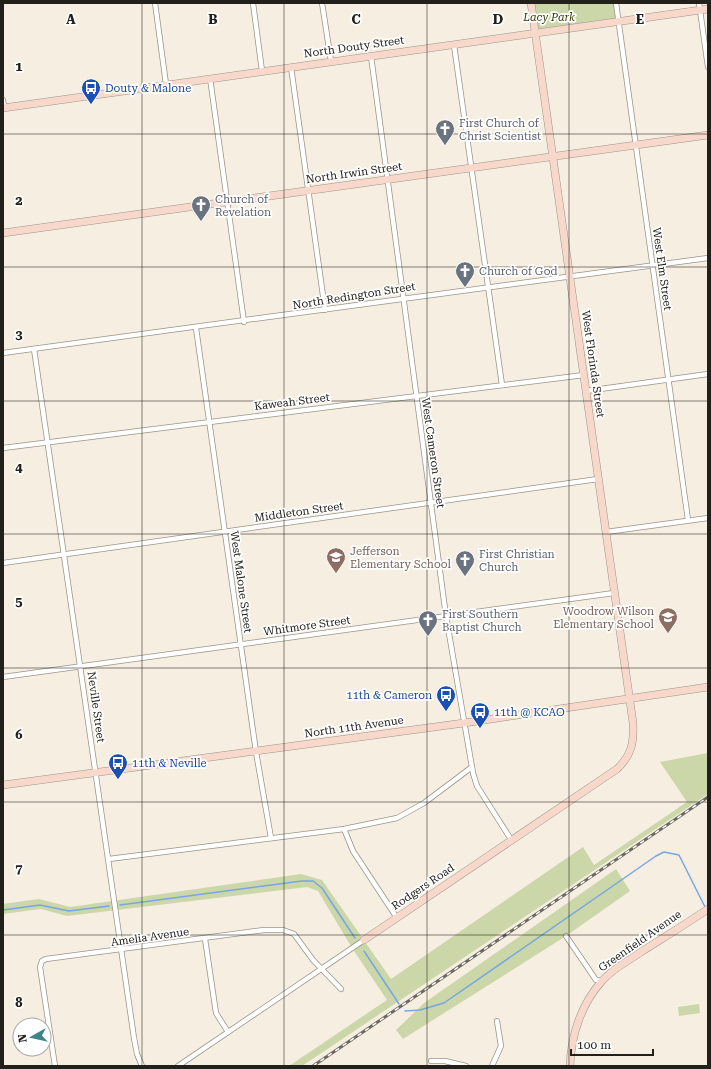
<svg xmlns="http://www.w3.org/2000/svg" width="711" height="1069" font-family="'Roboto Serif',serif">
<rect width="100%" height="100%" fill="#f5eee1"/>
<!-- green -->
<g fill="#cbd7a8">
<path d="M534 3H616L619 21 536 33Z"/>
<path d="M708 753V794L302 1066H289L387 1000 352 948 318 891 307 887 67 916 41 909 3 914V904L39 899 70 907 301 874 322 880 391 979 583 847 594 865 687 802 660 762Z"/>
<path d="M616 869 630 891 566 936 403 1039 396 1030 424 1003Z"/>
<path d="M699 1004 700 1013 679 1016 678 1007Z"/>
</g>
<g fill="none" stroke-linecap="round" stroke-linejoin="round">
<!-- stream -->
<g stroke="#77a6e2" stroke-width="1.5">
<path d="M120 905 302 881H313L322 888 355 938"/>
<path d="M3 910 40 905 69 911 109 906"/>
<path d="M364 951 399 1004"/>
<path d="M405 1011 420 1010 444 1003 656 856 664 852 679 855 705 907"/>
</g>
<!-- street casing -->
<g stroke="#9b9488" stroke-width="6">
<g id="street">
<path d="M155 3 166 84"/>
<path d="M253 3 262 71"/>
<path d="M322 3 331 61"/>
<path d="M616 3 688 520"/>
<path d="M699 3 708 67"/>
<path d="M454 45 502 385"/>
<path d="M371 56 446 616 473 773 477 786 512 841"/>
<path d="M291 67 325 310"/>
<path d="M210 78 244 322"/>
<path d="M3 100 4 107"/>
<path d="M196 328 256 752 271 838"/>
<path d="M34 349 134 1038 137 1054 142 1066"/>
<path d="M3 353C238 321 473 288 708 258"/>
<path d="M586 391 708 374"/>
<path d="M3 448 584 375"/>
<path d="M606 532 708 518"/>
<path d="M3 563 598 479"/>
<path d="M3 677 614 593"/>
<path d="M344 829 353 851 397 918"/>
<path d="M109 859 344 829 397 818 424 803 472 767"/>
<path d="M566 936 596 980 602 981"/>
<path d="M205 939 216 1013 228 1032"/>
<path d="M431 1061H445L466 1066"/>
<path d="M55 1066 40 967 42 961 46 959 264 930H283L294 934 313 960 341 989"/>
<path d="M178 1066 364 940"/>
<path d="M492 1066 501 1046 497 1021"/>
</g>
</g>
<!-- secondary casing -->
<g stroke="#9b9488" stroke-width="8">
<g id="secondary">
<path d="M3 108 708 9"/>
<path d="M3 233 708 135"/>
<path d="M3 785 464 723 708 687"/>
<path d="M364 940 617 769C632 755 634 742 633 723L531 3"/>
<path d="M570 1066C571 1036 581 1004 602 981 612 969 628 961 641 952 663 938 686 924 708 909"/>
</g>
</g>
<!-- street -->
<use href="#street" stroke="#fff" stroke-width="4.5"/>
<!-- secondary -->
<use href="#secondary" stroke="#f9d8cc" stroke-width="7"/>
<!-- rail casing -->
<g stroke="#6d6961" stroke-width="3">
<path id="rail" d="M313 1066 708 797"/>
</g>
<!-- rail -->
<use href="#rail" stroke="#fff" stroke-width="1.5" stroke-dasharray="4.5" stroke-linecap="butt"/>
</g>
<!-- grid -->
<path fill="none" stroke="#23201c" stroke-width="1" stroke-opacity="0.55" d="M142 3V1066M284 3V1066M427 3V1066M569 3V1066M3 134H708M3 267H708M3 401H708M3 534H708M3 668H708M3 802H708M3 935H708"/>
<!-- icons -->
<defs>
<g id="bus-pin" transform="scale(1)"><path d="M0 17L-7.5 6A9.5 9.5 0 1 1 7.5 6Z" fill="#1a4fb4" stroke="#fff"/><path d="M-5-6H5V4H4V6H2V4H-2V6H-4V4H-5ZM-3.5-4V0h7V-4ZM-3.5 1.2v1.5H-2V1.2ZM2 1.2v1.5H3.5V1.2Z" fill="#fff"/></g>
<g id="church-pin" transform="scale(1)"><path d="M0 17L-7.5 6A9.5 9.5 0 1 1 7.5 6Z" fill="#6b7280" stroke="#fff"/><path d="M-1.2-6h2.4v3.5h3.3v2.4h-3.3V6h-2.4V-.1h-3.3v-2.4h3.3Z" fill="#fff"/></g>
<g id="school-pin" transform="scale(1)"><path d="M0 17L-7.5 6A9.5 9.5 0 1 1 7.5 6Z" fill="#8d6e63" stroke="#fff"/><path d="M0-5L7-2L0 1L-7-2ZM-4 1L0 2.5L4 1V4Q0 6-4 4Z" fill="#fff"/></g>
</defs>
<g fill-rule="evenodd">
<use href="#bus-pin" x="91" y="88"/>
<use href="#church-pin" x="445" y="129"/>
<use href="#church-pin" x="201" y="205"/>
<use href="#church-pin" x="465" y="271"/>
<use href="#school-pin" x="336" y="557"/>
<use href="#church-pin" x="465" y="560"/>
<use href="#school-pin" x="668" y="617"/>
<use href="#church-pin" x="428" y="620"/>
<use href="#bus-pin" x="446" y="695"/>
<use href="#bus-pin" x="480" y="712"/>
<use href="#bus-pin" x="118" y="763"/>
</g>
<g text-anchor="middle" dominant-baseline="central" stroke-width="3.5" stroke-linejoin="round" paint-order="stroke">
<!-- park labels -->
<g font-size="11" font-style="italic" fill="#313900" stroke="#fff">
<text x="549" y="17">Lacy Park</text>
</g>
<!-- street labels -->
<g font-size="11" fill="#23201c" stroke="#fff">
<text transform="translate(354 47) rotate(-8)">North Douty Street</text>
<text transform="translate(354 173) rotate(-8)">North Irwin Street</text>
<text transform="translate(662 269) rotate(82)">West Elm Street</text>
<text transform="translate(354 296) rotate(-9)">North Redington Street</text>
<text transform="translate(593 364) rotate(82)">West Florinda Street</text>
<text transform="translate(292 402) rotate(-7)">Kaweah Street</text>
<text transform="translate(433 453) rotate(82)">West Cameron Street</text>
<text transform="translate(299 512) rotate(-8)">Middleton Street</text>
<text transform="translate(241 582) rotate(82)">West Malone Street</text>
<text transform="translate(307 626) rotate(-8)">Whitmore Street</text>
<text transform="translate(96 707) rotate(82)">Neville Street</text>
<text transform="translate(354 727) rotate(-8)">North 11th Avenue</text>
<text transform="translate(423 887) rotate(-34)">Rodgers Road</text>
<text transform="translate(150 937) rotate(-8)">Amelia Avenue</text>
<text transform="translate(640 941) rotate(-35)">Greenfield Avenue</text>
</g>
<!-- transit labels -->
<g font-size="11" fill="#164399" stroke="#fff" text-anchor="start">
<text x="105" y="88">Douty &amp; Malone</text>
<text x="432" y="695" text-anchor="end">11th &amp; Cameron</text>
<text x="494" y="712">11th @ KCAO</text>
<text x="132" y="763">11th &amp; Neville</text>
</g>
<!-- worship labels -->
<g font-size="11" fill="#5b616d" stroke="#fff" text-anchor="start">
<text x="459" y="123">First Church of<tspan x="459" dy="13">Christ Scientist</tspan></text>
<text x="215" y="199">Church of<tspan x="215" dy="13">Revelation</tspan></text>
<text x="479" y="271">Church of God</text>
<text x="479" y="554">First Christian<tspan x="479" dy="13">Church</tspan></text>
<text x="442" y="614">First Southern<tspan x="442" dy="13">Baptist Church</tspan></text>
</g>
<!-- education labels -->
<g font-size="11" fill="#785e54" stroke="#fff" text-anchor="start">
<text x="350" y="551">Jefferson<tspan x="350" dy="13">Elementary School</tspan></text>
<text x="654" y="611" text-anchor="end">Woodrow Wilson<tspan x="654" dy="13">Elementary School</tspan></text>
</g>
</g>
<g font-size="13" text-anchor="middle" font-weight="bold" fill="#23201c" stroke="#fff" stroke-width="3.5" stroke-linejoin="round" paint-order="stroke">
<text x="71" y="24">A</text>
<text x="213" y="24">B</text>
<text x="356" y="24">C</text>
<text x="498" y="24">D</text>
<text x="640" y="24">E</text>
<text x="19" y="71">1</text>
<text x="19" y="205">2</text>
<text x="19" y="339">3</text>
<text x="19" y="472">4</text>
<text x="19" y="606">5</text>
<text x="19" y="739">6</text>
<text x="19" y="873">7</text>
<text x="19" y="1007">8</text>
</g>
<!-- border -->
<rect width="711" height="1069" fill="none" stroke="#23201c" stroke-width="8"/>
<!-- north arrow -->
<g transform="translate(32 1037) rotate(262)"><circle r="19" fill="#ffffff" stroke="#a7a6a4"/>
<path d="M0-3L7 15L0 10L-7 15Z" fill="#3d848c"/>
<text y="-6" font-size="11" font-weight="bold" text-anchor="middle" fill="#23201c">N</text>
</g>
<!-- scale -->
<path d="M571 1049v6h82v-6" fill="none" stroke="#23201c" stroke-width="2"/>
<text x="577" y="1049" font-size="12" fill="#23201c" stroke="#ffffff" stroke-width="3" paint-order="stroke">100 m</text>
</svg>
